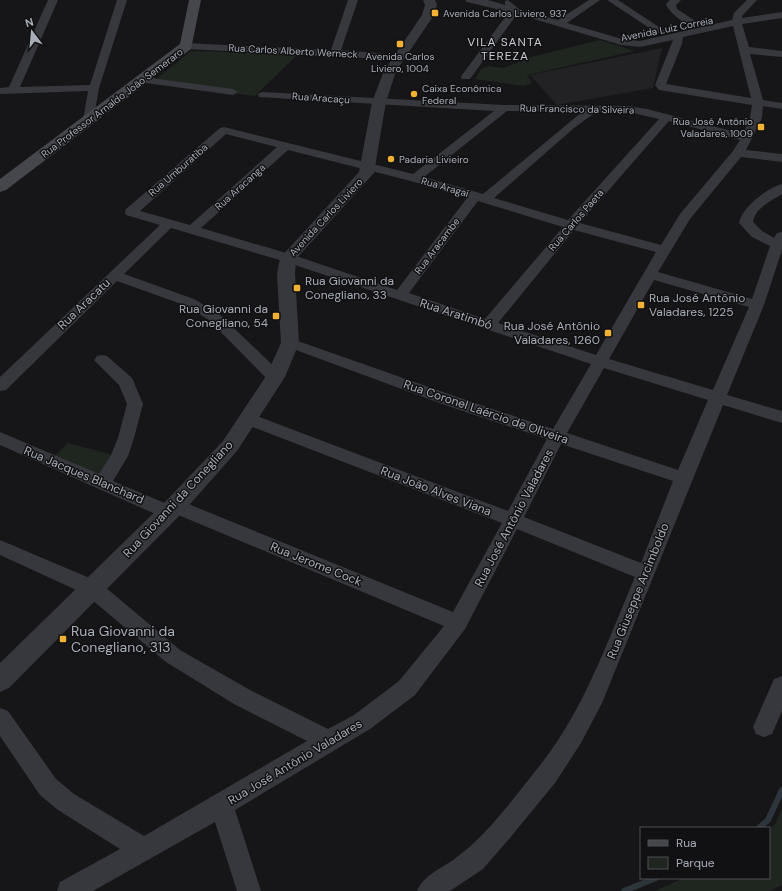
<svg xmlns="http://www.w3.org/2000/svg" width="782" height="891" font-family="'DM Sans',sans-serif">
<rect width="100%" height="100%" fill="#161618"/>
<!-- built -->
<path fill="#222225" d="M662 48 653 88 557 105 530 75Z"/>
<!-- green -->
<g fill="#1e261f">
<path d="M600 40 635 51 527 75 532 83 524 86 475 79 481 69 488 66 504 68 531 57Z"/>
<path d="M191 51 298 54 255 96 151 83Z"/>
<path d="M68 443 117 456 105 478 51 460Z"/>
<path d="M782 807V885L770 891H655L684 878H769V829L776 823Z"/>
</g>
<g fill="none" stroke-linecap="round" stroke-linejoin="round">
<!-- stream -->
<g stroke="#2c353c" stroke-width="6">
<path d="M759 828 768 820 782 790"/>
<path d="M624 891 656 878"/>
</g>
<!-- minor -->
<g fill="#37383d" fill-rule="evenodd">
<path d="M48 0H58L20 87 90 85 117 0H127L99 88 93 122 89 123 83 120 88 91 0 94V88L9 87Z"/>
<path d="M348 0H358L341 50 399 55 403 56 404 58 403 60 186 49 181 46 186 43 331 50Z"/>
<path d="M465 0H488L505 5V1L508 0 519 9 558 20 589 0H600L567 23 622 39 640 41 732 20 734 13 747 0H757L742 16V18L782 12V18L742 24 749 47 782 51V57L750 54 763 100 782 103V109L763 106 762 118 746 150 782 154V162L741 157 690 219 658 272 752 299 770 246 752 237 739 223C742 207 767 188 782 184V194C771 201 755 208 753 222L762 231 774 238 777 233 782 232V250L764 305 727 395 782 411V423L723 405 602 703 581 743 555 783 509 839 483 869 450 891H417C423 876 440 869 453 860 486 837 512 800 537 769 583 713 607 642 635 577L517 529 465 629 415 695 370 729 235 810 261 891H237L215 822 93 891H57L60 882 120 849 58 810 40 795 0 736V708L8 711 56 779 74 794 144 836 307 741 234 704 166 662 85 594 0 555V540L99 582 180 650 250 690 328 729 354 715 399 681 444 626 176 514 174 517 168 519 162 517 0 445V432L99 474 111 455 118 438 127 404 119 385 94 360 97 356 102 355 107 356 132 378 143 404 134 438 128 456 113 481 167 504 169 501 175 499 181 501 453 612 502 523 242 423 240 419 242 415 248 413 254 415 508 511 547 439 445 405 285 346 282 343 285 340 290 338 295 340 457 397 553 429 591 364 283 261 171 228 124 274 194 299 219 314 281 373 283 377 281 381 275 382 269 381 209 320 184 305 117 281 6 390 0 391V377L160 225 126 215 125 212 126 209 220 128 224 127 413 174 494 111 259 97 258 95 259 93 263 92 504 105 628 106 647 109 743 134 750 118 752 105 659 90 655 85 673 40 640 47 621 45 517 14 470 79H462L461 77 462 75 509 12 467 2ZM733 26 751 98 666 84 682 44 683 37ZM507 111 582 112 483 194 424 177ZM596 112H628L659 119 568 220 494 198 574 128ZM669 121 740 140 733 151 680 214 661 245 580 223ZM226 134 277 147 190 225 140 211ZM288 150 411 181 467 198 397 290 293 255 201 228ZM478 201 563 227 485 319 409 293ZM574 230 656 252 596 355 498 323ZM654 280 749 307 713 390 609 359ZM604 368 708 400 678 470 567 433ZM561 444 673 481 641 563 524 517Z"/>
<path d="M607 0H618L665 31 663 33H657Z"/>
<path d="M670 0H681L676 5 677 9 697 22 699 24 697 26C688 28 669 13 666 4Z"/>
<path d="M143 77 233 89 238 92 233 95 139 82 138 80 139 78Z"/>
<path d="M782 676V711L772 734 764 737 756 734 753 727 774 679Z"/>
</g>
<!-- tertiary -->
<path fill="#37383d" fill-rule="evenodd" d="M423 0H435L437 5 434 15 396 71 386 102 374 173 296 259 295 274 299 343 285 377 237 451 183 512 9 688 0 692V663L167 500 223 441 266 376 281 343 277 274 280 258 359 172 372 102 384 71 422 15 425 5Z"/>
<!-- secondary -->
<path fill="#45474d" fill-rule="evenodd" d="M189 0H201L191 49 6 190 0 192V179L180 44Z"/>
</g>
<!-- markers -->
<g fill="#f2b134" stroke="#111113" stroke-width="1.5">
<rect x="431" y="9" width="8" height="8" rx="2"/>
<rect x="396" y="40" width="8" height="8" rx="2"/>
<circle cx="414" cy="94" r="4"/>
<rect x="757" y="123" width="8" height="8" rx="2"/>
<circle cx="391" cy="159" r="4"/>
<rect x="293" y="284" width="8" height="8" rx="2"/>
<rect x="637" y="301" width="8" height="8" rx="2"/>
<rect x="272" y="312" width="8" height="8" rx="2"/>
<rect x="604" y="329" width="8" height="8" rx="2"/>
<rect x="59" y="635" width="8" height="8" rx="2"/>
</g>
<g text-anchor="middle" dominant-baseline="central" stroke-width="3" stroke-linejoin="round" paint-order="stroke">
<!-- far-poi labels -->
<g font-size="10" fill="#a8adb8" stroke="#111113" text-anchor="start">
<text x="443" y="13">Avenida Carlos Liviero, 937</text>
<text x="400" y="56" text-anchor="middle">Avenida Carlos<tspan x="400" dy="12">Liviero, 1004</tspan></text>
<text x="422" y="88">Caixa Econômica<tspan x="422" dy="12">Federal</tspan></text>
<text x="753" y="121" text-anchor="end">Rua José Antônio<tspan x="753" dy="12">Valadares, 1009</tspan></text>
<text x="399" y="159">Padaria Livieiro</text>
</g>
<!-- far-street labels -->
<g font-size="10" fill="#a8adb8" stroke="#111113">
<text transform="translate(667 29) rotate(-11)">Avenida Luiz Correia</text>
<text transform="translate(293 51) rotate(3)">Rua Carlos Alberto Werneck</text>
<text transform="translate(321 98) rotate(4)">Rua Aracaçu</text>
<text transform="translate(112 103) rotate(-37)">Rua Professor Arnaldo João Semeraro</text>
<text transform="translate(577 109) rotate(1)">Rua Francisco da Silveira</text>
<text transform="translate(178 170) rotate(-41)">Rua Umburatiba</text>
<text transform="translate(240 187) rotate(-42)">Rua Aracanga</text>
<text transform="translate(445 187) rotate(16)">Rua Aragaí</text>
<text transform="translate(326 217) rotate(-47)">Avenida Carlos Liviero</text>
<text transform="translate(576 220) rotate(-49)">Rua Carlos Paeta</text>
<text transform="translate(437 246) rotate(-53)">Rua Aracambe</text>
</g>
<!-- far-quarter labels -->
<g font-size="12" letter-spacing="1" fill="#c9ccd4" stroke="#111113">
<text x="505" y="42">VILA SANTA<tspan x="505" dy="14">TEREZA</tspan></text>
</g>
<!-- poi labels -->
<g font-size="12" fill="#a8adb8" stroke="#111113" text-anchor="start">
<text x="305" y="281">Rua Giovanni da<tspan x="305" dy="14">Conegliano, 33</tspan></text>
<text x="649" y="298">Rua José Antônio<tspan x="649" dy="14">Valadares, 1225</tspan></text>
<text x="268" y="309" text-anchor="end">Rua Giovanni da<tspan x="268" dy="14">Conegliano, 54</tspan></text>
<text x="600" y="326" text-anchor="end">Rua José Antônio<tspan x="600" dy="14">Valadares, 1260</tspan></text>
</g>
<!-- street labels -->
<g font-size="12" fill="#a8adb8" stroke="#111113">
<text transform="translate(84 304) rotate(-44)">Rua Aracatu</text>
<text transform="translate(456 314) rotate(18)">Rua Aratimbó</text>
<text transform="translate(486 412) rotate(19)">Rua Coronel Laércio de Oliveira</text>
<text transform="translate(84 475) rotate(23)">Rua Jacques Blanchard</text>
<text transform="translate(436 491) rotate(21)">Rua João Alves Viana</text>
<text transform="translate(178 499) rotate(-47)">Rua Giovanni da Conegliano</text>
<text transform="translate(514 518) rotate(-62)">Rua José Antônio Valadares</text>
<text transform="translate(316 564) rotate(22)">Rua Jerome Cock</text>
<text transform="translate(638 591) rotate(-68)">Rua Giuseppe Arcimboldo</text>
<text transform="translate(295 762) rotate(-31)">Rua José Antônio Valadares</text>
</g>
<!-- near-poi labels -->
<g font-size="14" fill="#a8adb8" stroke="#111113" text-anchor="start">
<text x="71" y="631">Rua Giovanni da<tspan x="71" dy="16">Conegliano, 313</tspan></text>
</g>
</g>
<!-- legend -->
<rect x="640" y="827" width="130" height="52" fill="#111113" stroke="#4d4f55"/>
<rect x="648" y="840" width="20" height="6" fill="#45474d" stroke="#4d4f55"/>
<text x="676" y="847" font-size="12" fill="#a8adb8">Rua</text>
<rect x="648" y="857" width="20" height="12" fill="#1e261f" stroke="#4d4f55"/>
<text x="676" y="867" font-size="12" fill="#a8adb8">Parque</text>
<!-- north arrow -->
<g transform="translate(32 32) rotate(344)" stroke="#111113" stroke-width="3" paint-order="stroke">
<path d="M0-3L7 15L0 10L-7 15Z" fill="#a8adb8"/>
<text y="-6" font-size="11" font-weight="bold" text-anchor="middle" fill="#a8adb8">N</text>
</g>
</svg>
